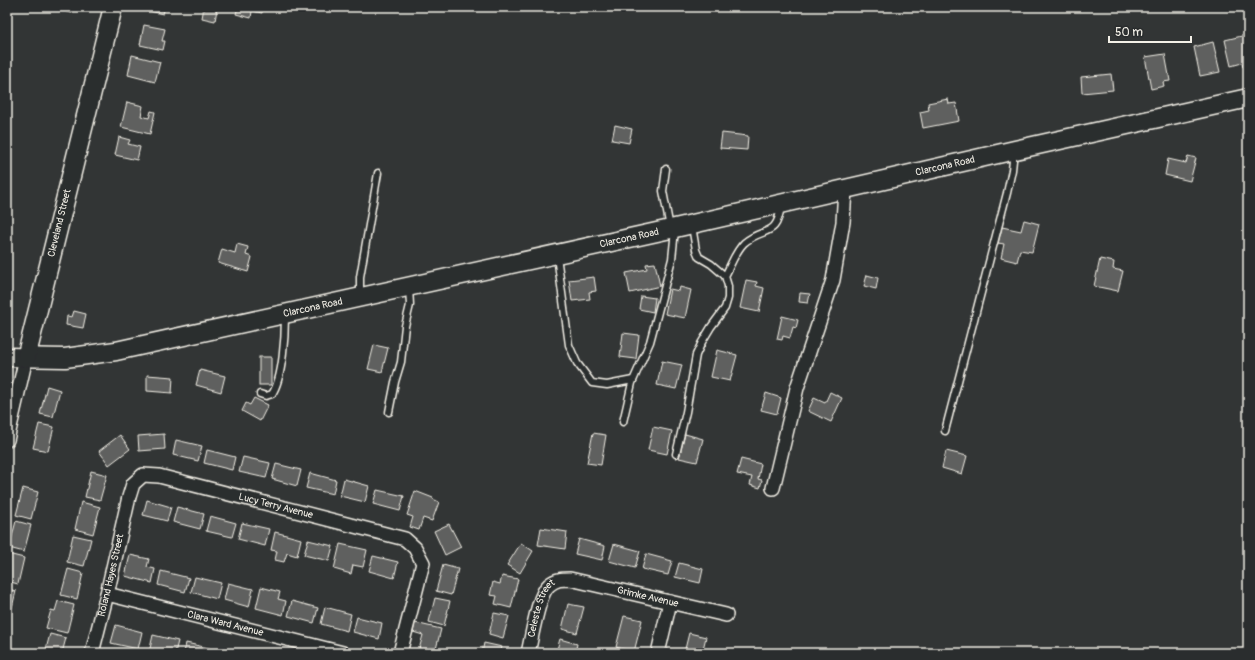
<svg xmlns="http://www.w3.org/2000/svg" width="1255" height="660" font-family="Pangolin,sans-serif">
<rect width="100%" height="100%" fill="#323535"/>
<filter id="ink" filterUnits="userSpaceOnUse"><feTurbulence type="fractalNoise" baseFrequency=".025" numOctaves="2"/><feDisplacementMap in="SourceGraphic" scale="8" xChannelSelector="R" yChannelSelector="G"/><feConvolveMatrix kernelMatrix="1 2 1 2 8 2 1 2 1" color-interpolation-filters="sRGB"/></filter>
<g filter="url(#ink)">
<!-- building -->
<g fill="#5f605f" stroke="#f4f1e8">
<path d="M58 7H74L72 13 58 10Z"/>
<path d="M150 7H165L163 14 149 11Z"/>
<path d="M204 7 217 9 215 21 202 18Z"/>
<path d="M238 7H263L262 13 252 11 251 18 236 14Z"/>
<path d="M144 25 165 29 162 41H165L163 50 140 45Z"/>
<path d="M1246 35 1248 44V65L1243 67 1242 63 1231 66 1225 40Z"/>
<path d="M1213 42 1220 72 1200 76 1194 47Z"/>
<path d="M1165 54 1170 81 1163 82 1164 86 1151 89 1145 57Z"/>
<path d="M132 55 160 62 155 82 128 75Z"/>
<path d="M1111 74 1113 90 1082 93 1081 77Z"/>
<path d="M948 99 949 104 956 103 959 121 923 128 920 112 929 110 928 103Z"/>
<path d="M127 102 143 106 141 116 149 118 151 111 155 112 150 134 121 127Z"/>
<path d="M615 125 632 129 629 143 612 140Z"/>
<path d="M722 133 748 136 747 150 720 148Z"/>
<path d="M119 137 130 140 128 144 140 147 137 160 115 155Z"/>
<path d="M1188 156 1196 158 1190 181 1165 175 1168 159 1186 163Z"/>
<path d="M1024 220 1039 224 1032 252 1020 250 1017 262 1001 258 1004 244 998 243 1002 227 1021 231Z"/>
<path d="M237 244 248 247 246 255 252 257 248 272 218 263 222 249 235 253Z"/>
<path d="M1100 259 1114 262 1113 269 1123 271 1118 291 1094 286Z"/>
<path d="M655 263 660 286 630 293 626 273 647 269 646 264Z"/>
<path d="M867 275 878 278 876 289 864 286Z"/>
<path d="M594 277 596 291 589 292 590 299 572 301 569 280Z"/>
<path d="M746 280 757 282 756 286 764 288 759 312 740 308Z"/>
<path d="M680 287 691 290 685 318 665 314 670 289 679 291Z"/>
<path d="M800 293 810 294 808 303 799 302Z"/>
<path d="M641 296 655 298 653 312 639 309Z"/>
<path d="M74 311 86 314 83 328 66 325 67 316 72 317Z"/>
<path d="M782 316 798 320 796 328 793 327 790 338 783 336 782 340 777 339Z"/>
<path d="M623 333 639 335 636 359 620 357Z"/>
<path d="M374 345 388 348 382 372 368 369Z"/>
<path d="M717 350 737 355 730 381 711 377Z"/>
<rect x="259" y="357" width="12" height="28"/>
<path d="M662 361 682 365 676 389 657 385Z"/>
<path d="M200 370 225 376 221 392 196 385Z"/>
<path d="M147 375 173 377 172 393 147 391Z"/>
<path d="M47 386 60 390 53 417 40 414Z"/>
<path d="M830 392 842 398 831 422 808 411 814 398 825 403Z"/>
<path d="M766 393 781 398 777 414 761 410Z"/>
<path d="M254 398 268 405 260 421 242 411 246 403 250 405Z"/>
<path d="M39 424 54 427 48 451 33 448Z"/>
<path d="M653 427 672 431 667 454 648 450Z"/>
<path d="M593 433 606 435 601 465 587 463Z"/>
<path d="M164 434 165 449 139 451 138 436Z"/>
<path d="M685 434 703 439 697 462 679 458Z"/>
<path d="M120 435 130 449 109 465 99 451Z"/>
<path d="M176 440 202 446 198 461 173 455Z"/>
<path d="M207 450 235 457 232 470 204 463Z"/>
<path d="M946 451 967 456 962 474 942 468Z"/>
<path d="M243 457 270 463 266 478 239 472Z"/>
<path d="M741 459 761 464 758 479 762 480 760 488 750 485 752 477 737 474Z"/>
<path d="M276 464 301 470 297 486 272 479Z"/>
<path d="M91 471 107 475 100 500 85 497Z"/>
<path d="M310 473 336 480 333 494 306 488Z"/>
<path d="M344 479 369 486 365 502 340 496Z"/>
<path d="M23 488 38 492 31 519 16 515Z"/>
<path d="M377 490 404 496 400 511 373 504Z"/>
<path d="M415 491 433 498V499L439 502 432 521 423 518 419 530 410 527 413 517 407 515Z"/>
<path d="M147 500 171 507 167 521 143 515Z"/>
<path d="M81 502 100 507 93 534 75 529Z"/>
<path d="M177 507 204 514 200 529 173 522Z"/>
<path d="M210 516 236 523 232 537 206 531Z"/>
<path d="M16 521 31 525 24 552 9 548Z"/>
<path d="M242 523 269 529 265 546 238 539Z"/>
<path d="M449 524 461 547 445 555 434 531Z"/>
<path d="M541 528 567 532 565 549 538 545Z"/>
<path d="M275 532 301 539 297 556 287 553 284 562 275 560 277 551 271 550Z"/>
<path d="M73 535 91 539 84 566 67 562Z"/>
<path d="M579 539 605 546 602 560 575 554Z"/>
<path d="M308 540 333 546 329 561 304 555Z"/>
<path d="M521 543 533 551 520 573 507 565Z"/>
<path d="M340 544 367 550 363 567 353 565 351 574 334 569Z"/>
<path d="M614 544 640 551 635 568 609 561Z"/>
<path d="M8 554 24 558 18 584 7 581V559Z"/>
<path d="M646 554 672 561 668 575 642 569Z"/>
<path d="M130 555 149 559 147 567 155 569 152 583 125 576Z"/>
<path d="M373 556 398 562 394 578 369 571Z"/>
<path d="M679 563 703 569 700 583 675 577Z"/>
<path d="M443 565 458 569 451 595 436 591Z"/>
<path d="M68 569 83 573 77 599 61 595Z"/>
<path d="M161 571 189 578 185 592 158 585Z"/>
<path d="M502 576 518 579 511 608 495 604 497 596 490 595 493 582 500 584Z"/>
<path d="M195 577 221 583 217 599 191 592Z"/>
<path d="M228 583 253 589 249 607 224 600Z"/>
<path d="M261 587 280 592 278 599 286 601 283 615 256 608Z"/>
<path d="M7 589 16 591 10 616H7Z"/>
<path d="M435 598 450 601 444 626 429 622Z"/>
<path d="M58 601 74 605 67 633 46 628 51 610 55 611Z"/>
<path d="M292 601 318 608 314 623 288 616Z"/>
<path d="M568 604 584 607 577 633 562 629Z"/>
<path d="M325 607 351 614 347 631 321 624Z"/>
<path d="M494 613 509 616 503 638 489 634Z"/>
<path d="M624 616 642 620 634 652 616 647Z"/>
<path d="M357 617 382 623 379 639 353 632Z"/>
<path d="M415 623 441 629 435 653H418L423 635 413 632Z"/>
<path d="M116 625 142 632 138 649 111 643Z"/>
<path d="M689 633 706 637 702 653H684Z"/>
<path d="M50 634 66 638 62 653H45Z"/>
<path d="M153 635 178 641 175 653H149Z"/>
<path d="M560 639 577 644 575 653H556Z"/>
<path d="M186 643 213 649 212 653H184Z"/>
<path d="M484 643 502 647 500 653H482Z"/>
</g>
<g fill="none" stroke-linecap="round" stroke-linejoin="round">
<!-- lane casing -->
<g stroke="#f4f1e8" stroke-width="9">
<g id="lane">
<path d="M666 169 663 191 670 228"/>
<path d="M557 256 569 345 577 363 592 383 607 385 633 380"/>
<path d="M725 276C731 265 735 252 744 243 764 226 777 239 781 205"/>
<path d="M360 296V277L378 173"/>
<path d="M260 394 266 396 272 394C283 378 285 336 285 316"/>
<path d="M389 412 395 382 401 362 405 326 410 305 409 288"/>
<path d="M623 422 632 383 650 342 658 312 672 259 675 230"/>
<path d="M945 431 1007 193 1012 170 1014 151"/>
<path d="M676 454 686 412 696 355 702 342 711 327 725 308 728 298V286L725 276 711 264 699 257 696 250 692 226"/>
</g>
</g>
<!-- street casing -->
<g stroke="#f4f1e8" stroke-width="16">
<g id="street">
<path d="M7 440 26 358"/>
<path d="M773 488 797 388 833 280 843 222 845 189"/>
<path id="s1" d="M107 594 343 653"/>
<path id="s2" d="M92 653 107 594 129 497 133 484 143 475 159 476 405 539 415 548 423 563 400 653"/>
<path id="s3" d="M528 653C532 637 538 594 549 585 556 579 562 579 570 579L726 615"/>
<path d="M658 653 670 602"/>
</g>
</g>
<!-- secondary casing -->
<g stroke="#f4f1e8" stroke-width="21">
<g id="secondary">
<path id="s4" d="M7 357 65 358 116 351 675 228 1015 150 1248 98"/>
<path id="s5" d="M26 358 113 7"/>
</g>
</g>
<!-- lane -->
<use href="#lane" stroke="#2a2d2e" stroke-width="6"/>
<!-- street -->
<use href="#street" stroke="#2a2d2e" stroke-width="13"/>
<!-- secondary -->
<use href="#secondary" stroke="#2a2d2e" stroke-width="18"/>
</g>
</g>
<g text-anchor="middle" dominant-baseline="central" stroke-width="3" stroke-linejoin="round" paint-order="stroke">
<!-- street labels -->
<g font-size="10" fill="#f4f1e8" stroke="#2a2d2e">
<text stroke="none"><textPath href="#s4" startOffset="959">Clarcona Road</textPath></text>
<text stroke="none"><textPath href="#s5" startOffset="139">Cleveland Street</textPath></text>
<text stroke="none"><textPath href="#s4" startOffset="635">Clarcona Road</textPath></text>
<text stroke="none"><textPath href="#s4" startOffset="311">Clarcona Road</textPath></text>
<text stroke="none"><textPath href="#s2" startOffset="324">Lucy Terry Avenue</textPath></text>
<text stroke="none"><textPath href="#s2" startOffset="80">Roland Hayes Street</textPath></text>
<text stroke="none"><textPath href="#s3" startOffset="174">Grimke Avenue</textPath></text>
<text stroke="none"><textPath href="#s3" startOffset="47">Celeste Street</textPath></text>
<text stroke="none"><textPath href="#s1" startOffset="122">Clara Ward Avenue</textPath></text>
</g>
</g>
<!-- margin -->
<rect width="1255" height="660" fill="none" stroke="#2a2d2e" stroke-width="24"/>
<rect x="12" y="12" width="1231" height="636" fill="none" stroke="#f4f1e8" stroke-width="1.5" filter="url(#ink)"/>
<!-- scale -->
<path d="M1109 36v6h82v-6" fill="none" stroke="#f4f1e8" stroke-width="2"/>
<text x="1115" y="36" font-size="12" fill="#f4f1e8" stroke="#2a2d2e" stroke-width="3" paint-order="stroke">50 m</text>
</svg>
